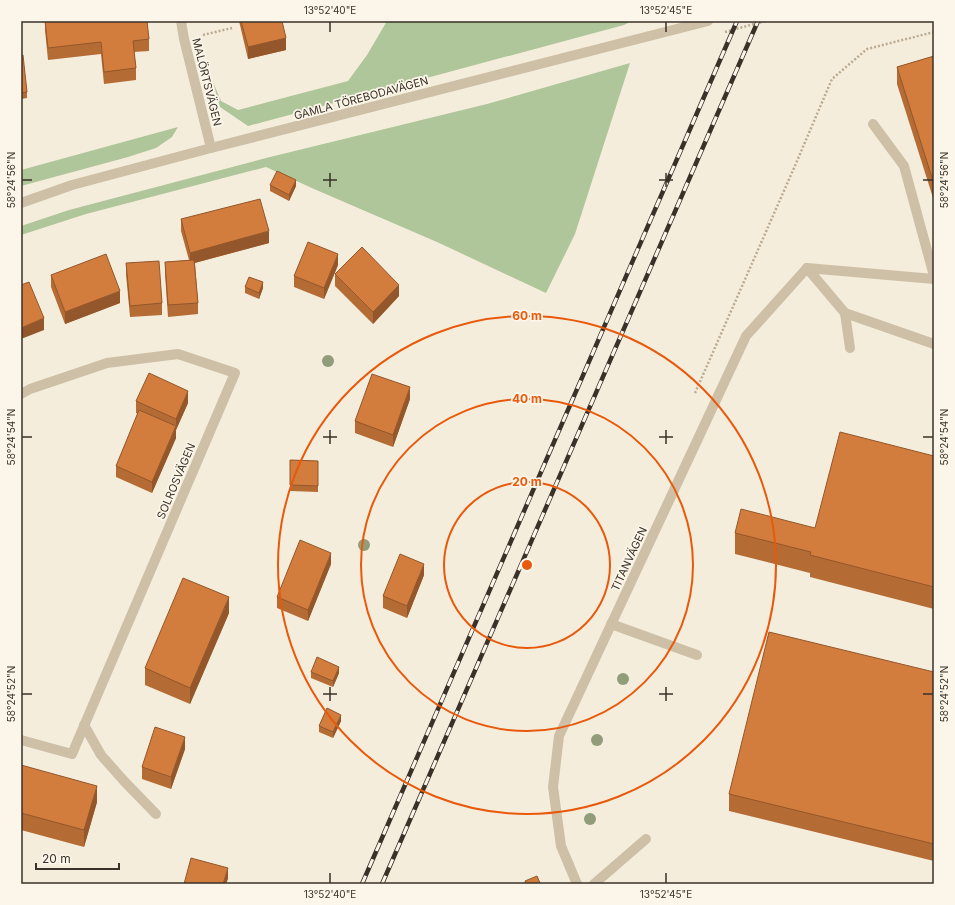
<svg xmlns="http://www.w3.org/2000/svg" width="955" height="905" font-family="Inter,sans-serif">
<rect width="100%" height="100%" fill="#f5eddc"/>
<!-- green -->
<g fill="#afc59a">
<path d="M387 21H632L624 25 248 126 220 107 213 82 221 101 238 110 348 81 367 55Z"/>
<path d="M630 63 575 234 546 293 437 242 314 189 266 167 86 214 21 235V226L69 210 266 158 487 104Z"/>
<path d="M178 127 172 137 156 148 128 157 21 186V170Z"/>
</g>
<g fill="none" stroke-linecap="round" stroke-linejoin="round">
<!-- path -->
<g stroke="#baaa90" stroke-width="2.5" stroke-dasharray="2 2" stroke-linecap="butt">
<path d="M725 32 765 21"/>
<path d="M203 35 232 28"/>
<path d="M695 393 794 168 832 79 867 49 934 32"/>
</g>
<!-- lane -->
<g stroke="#cec0a6" stroke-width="10">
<path d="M873 124 904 166 934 276"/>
<path d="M807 268 845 313 934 344"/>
<path d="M807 268 934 279"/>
<path d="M845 313 850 348"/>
<path d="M611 624 697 655"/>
<path d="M84 725 101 755 124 781 156 814"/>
<path d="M594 884 646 839"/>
</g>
<!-- street -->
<g stroke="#cec0a6" stroke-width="10">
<path d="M181 21 184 39 211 148"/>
<path d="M21 203 72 185 211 148 708 21"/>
<path d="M21 394 30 389 107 363 178 354 235 373 72 754 21 740"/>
<path d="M577 884 561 846 553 787 559 736 746 336 807 268"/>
</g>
<!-- rail casing -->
<g stroke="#3a3128" stroke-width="4.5">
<g id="rail">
<path d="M362 884 737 21"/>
<path d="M382 884 758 21"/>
</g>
</g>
<!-- rail -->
<use href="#rail" stroke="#fbf6e9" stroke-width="3" stroke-dasharray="9" stroke-linecap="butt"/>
</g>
<!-- trees -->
<g fill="#919d7a">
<circle cx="328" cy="361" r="6"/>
<circle cx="364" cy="545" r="6"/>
<circle cx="623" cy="679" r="6"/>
<circle cx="597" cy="740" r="6"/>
<circle cx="590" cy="819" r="6"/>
</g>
<!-- wall -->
<g fill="#b56b34">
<path d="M45 21H147L149 39V51L134 52 136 68V80L104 84 101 54 48 60 45 30Z"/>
<path d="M239 21H282L286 50 248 59Z"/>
<path d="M21 55 27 92V98L21 99Z"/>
<path d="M934 56V201L897 84V67Z"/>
<path d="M270 185 296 186 289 201 270 191Z"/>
<path d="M181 219 269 243 195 263 198 303V314L168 317 165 274V262L189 260 181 231Z"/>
<path d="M126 263 162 303V315L130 317 126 274Z"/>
<path d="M338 265 324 299 294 287V276Z"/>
<path d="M335 274 399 296 373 324 335 286Z"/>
<path d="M51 275 120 303 65 324 51 287Z"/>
<path d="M245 287 263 288 259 299 245 293Z"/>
<path d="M410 399 393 447 355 433V421Z"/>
<path d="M136 401 188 403 176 430V438L152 493 116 477V466L138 414 136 413Z"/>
<path d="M934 456V609L810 577V573L735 554V533L815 528Z"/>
<path d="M290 460 318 461V492L290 491Z"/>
<path d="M331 564 308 621 277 608V597Z"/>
<path d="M424 575 407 618 383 608V596Z"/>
<path d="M229 613 190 704 145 685V668Z"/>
<path d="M311 672 339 673 333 687 311 678Z"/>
<path d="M934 672V861L729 811V794Z"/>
<path d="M341 721 333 738 319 732V726Z"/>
<path d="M185 749 171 789 142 779V767Z"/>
<path d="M21 765 97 802 84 847 21 830Z"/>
</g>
<!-- shaded-wall -->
<g fill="#93572b">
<path d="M286 38V50L248 59V47Z"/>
<path d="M296 180V186L289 201V195Z"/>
<path d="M269 231V243L190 264V253Z"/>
<path d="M338 254V265L324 299V288Z"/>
<path d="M263 282V288L259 299V293Z"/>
<path d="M399 285V296L373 324V312Z"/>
<path d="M120 291V303L65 324V312Z"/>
<path d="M44 318V330L21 339V328Z"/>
<path d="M410 387V399L393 447V435Z"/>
<path d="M188 391V403L176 430V438L152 493V482L176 427V419Z"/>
<path d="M331 553V564L308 621V610Z"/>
<path d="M424 564V575L407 618V606Z"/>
<path d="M229 597V613L190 704V688Z"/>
<path d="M339 667V673L333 687V681Z"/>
<path d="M341 715V721L333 738V732Z"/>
<path d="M185 737V749L171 789V777Z"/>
<path d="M97 786V802L84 847V830Z"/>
<path d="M228 868V879L226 884H223Z"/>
</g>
<!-- building -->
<g fill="#d27c3d" stroke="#93572b">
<path d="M45 21H147L149 39 133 41 136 68 104 72 101 42 48 48Z"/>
<path d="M241 21H282L286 38 248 47Z"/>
<path d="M21 55H23L27 92 21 93Z"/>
<path d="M934 56V184L897 67Z"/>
<path d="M277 171 296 180 289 195 270 185Z"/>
<path d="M260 199 269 231 190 253 181 219Z"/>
<path d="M308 242 338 254 324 288 294 276Z"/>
<path d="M362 247 399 285 373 312 335 274Z"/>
<path d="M106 254 120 291 65 312 51 275Z"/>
<path d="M194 260 198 303 168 305 165 262Z"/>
<path d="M159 261 162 303 130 306 126 263Z"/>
<path d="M249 277 263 282 259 293 245 287Z"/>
<path d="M29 282 44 318 21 328V285Z"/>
<path d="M149 373 188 391 176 419 136 401Z"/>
<path d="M372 374 410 387 393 435 355 421Z"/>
<path d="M139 410 176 426 152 482 116 466Z"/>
<path d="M840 432 934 456V587L810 555 811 552 735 533 741 509 815 528Z"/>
<path d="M290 460 318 461V486L290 485Z"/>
<path d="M300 540 331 553 308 610 277 597Z"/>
<path d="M400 554 424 564 407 606 383 596Z"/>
<path d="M183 578 229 597 190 688 145 668Z"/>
<path d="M769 632 934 672V844L729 794Z"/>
<path d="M317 657 339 667 333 681 311 672Z"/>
<path d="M327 708 341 715 333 732 319 726Z"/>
<path d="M155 727 185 737 171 777 142 767Z"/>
<path d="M21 765 97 786 84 830 21 813Z"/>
<path d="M191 858 228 868 223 884H184Z"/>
<path d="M537 876 540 883 539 884H526L525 881Z"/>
</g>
<!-- ticks -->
<path fill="none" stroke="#3a3128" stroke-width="1.5" d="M330 22V32M666 22V32M330 173V187M666 173V187M22 180H32M323 180H337M659 180H673M923 180H933M330 430V444M666 430V444M22 437H32M323 437H337M659 437H673M923 437H933M330 687V701M666 687V701M22 694H32M323 694H337M659 694H673M923 694H933M330 873V883M666 873V883"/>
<!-- distance rings -->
<g fill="none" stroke="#e8590c" stroke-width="2">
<circle cx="527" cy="565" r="83"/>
<circle cx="527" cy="565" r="166"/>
<circle cx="527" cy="565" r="249"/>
</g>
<g text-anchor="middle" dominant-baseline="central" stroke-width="3.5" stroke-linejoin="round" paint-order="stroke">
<!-- street labels -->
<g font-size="11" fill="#3a3128" stroke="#fbf6e9">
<text transform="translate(207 82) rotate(76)">MALÖRTSVÄGEN</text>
<text transform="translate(361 98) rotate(-15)">GAMLA TÖREBODAVÄGEN</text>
<text transform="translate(176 481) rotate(-67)">SOLROSVÄGEN</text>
<text transform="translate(629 559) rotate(-65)">TITANVÄGEN</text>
</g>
</g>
<circle cx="527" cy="565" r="6" fill="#e8590c" stroke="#fbf6e9" stroke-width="2"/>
<g font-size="12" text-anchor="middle" font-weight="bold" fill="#e8590c" stroke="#fbf6e9" stroke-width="3.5" stroke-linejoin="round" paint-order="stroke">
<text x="527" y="320">60 m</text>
<text x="527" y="403">40 m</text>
<text x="527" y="486">20 m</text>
</g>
<!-- border -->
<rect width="955" height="905" fill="none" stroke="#fbf6e9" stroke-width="44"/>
<!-- scale -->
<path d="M36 863v6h83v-6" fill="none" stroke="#3a3128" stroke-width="2"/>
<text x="42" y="863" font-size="12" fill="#3a3128" stroke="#fbf6e9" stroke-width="3" paint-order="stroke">20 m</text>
<rect x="22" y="22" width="911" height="861" fill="none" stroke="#3a3128" stroke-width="1.5"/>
<g font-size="10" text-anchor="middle" fill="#3a3128">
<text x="330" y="14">13°52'40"E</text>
<text x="666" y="14">13°52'45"E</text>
<text transform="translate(11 180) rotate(-90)" y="4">58°24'56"N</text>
<text transform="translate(944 180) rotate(-90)" y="4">58°24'56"N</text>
<text transform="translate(11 437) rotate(-90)" y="4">58°24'54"N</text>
<text transform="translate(944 437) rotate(-90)" y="4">58°24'54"N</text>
<text transform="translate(11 694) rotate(-90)" y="4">58°24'52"N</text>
<text transform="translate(944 694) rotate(-90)" y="4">58°24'52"N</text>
<text x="330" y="898">13°52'40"E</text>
<text x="666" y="898">13°52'45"E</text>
</g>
</svg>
